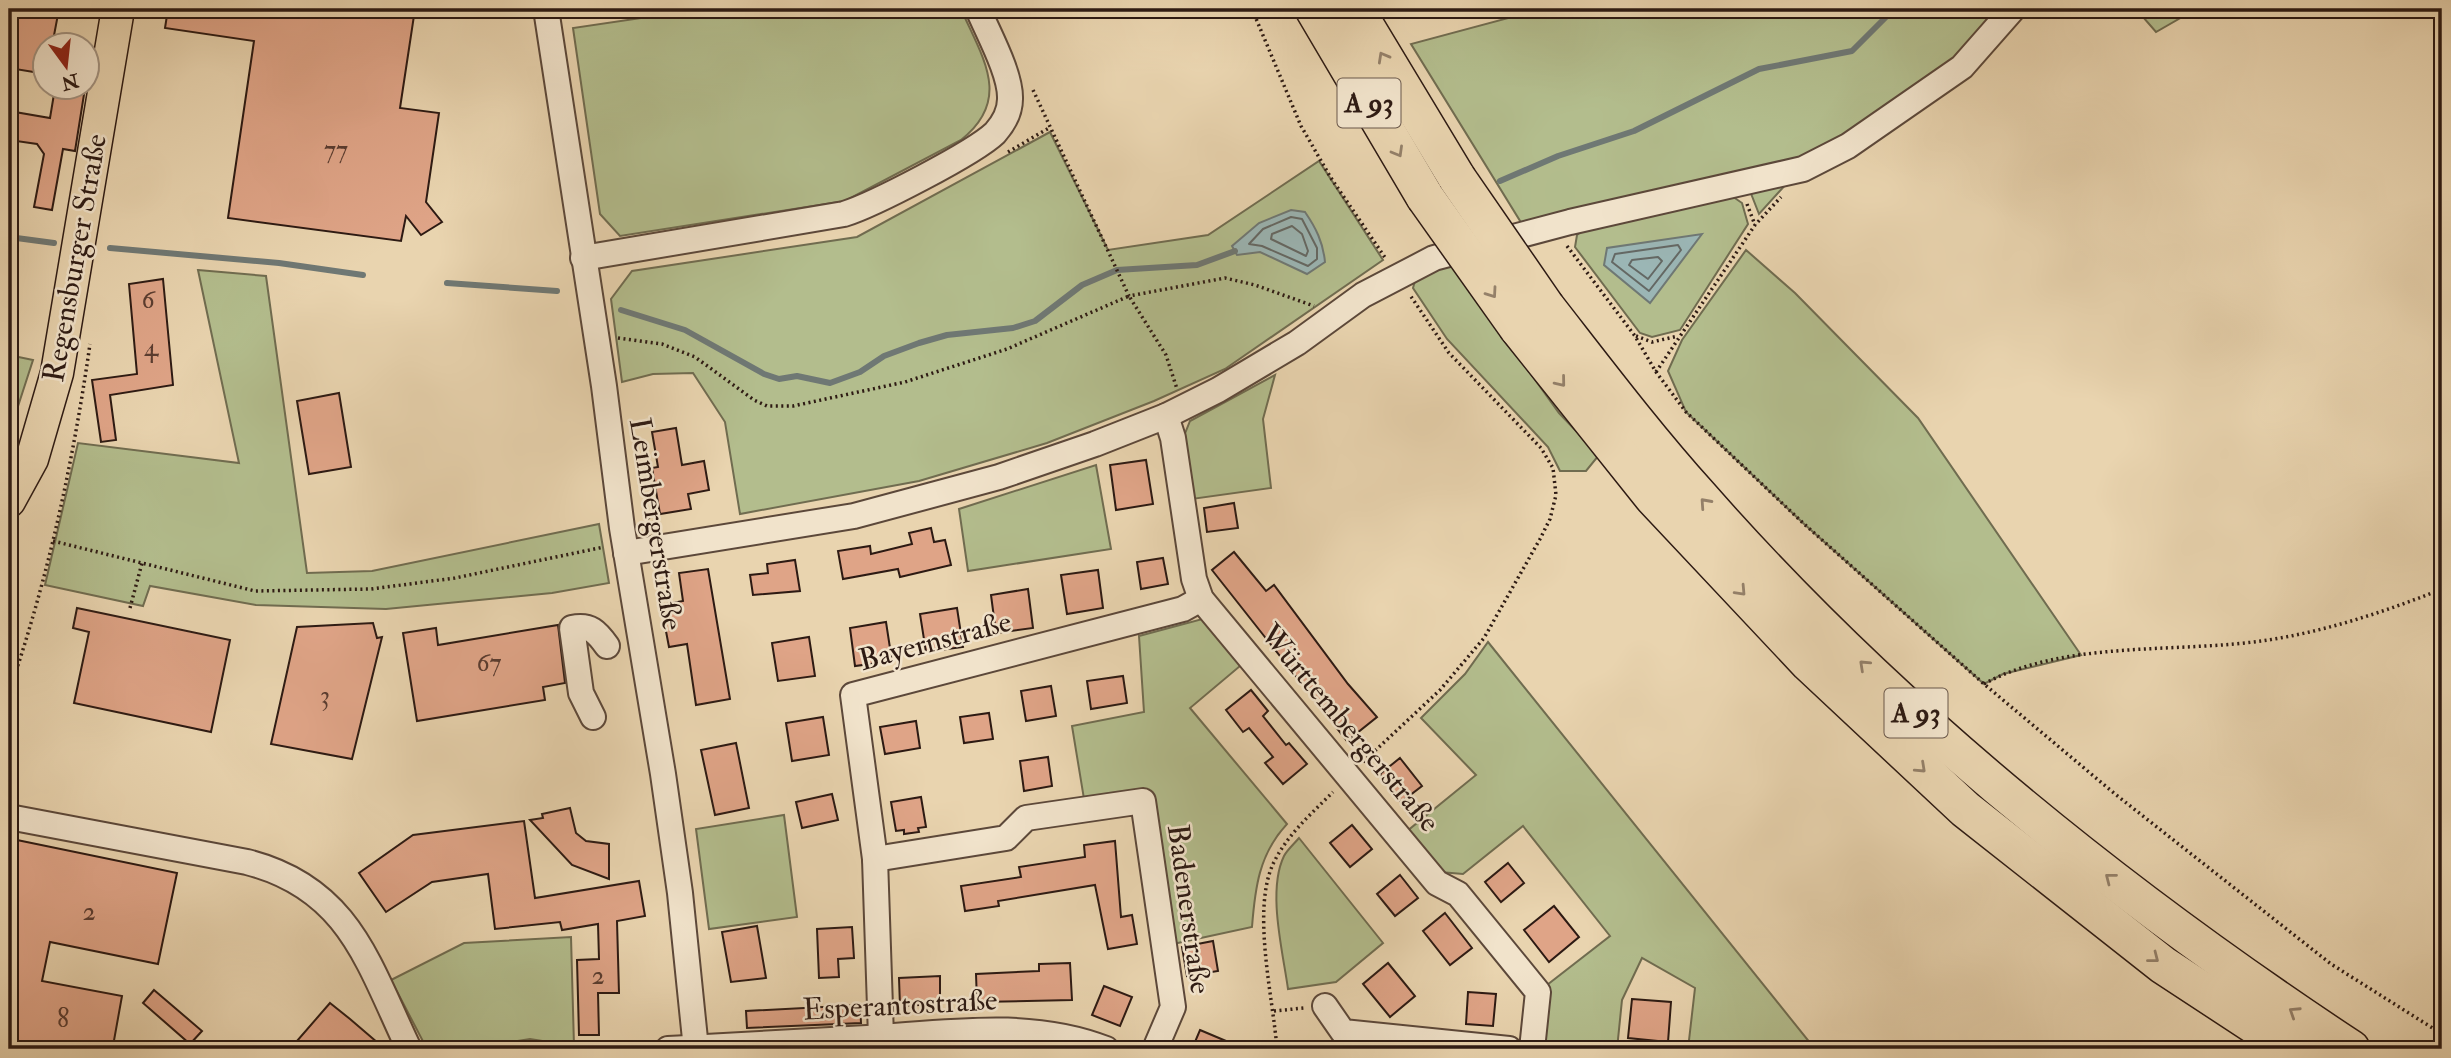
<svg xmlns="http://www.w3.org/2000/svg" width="2451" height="1058" font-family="'IM FELL Double Pica',serif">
<rect width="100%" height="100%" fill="#e9d4af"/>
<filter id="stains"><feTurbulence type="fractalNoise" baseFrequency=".00286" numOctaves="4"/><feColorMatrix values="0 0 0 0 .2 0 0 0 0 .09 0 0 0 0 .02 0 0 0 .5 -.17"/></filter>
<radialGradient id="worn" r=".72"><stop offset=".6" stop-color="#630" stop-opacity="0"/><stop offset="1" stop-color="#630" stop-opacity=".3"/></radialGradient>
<!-- green -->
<g fill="#b3bd8d" stroke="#706c50" stroke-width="2">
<path d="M702 9H961C982 57 1013 99 961 140L845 201 620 236 600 214 573 28Z"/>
<path d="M1542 9H2004L1958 62 1801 162 1522 224 1411 44Z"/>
<path d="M2136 9H2196L2156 32Z"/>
<path d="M1050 132 1108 250 1208 235 1319 161 1383 260 1225 369 1154 401 1047 443 919 481 740 514 725 422 693 373 653 374 622 382 611 299 632 271 857 237Z"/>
<path d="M1788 182 1759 214 1750 191Z"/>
<path d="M1729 194 1742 203 1748 224 1680 330 1652 337 1640 333 1575 247 1577 235 1585 228Z"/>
<path d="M1746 250 1795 293 1918 418 2081 655 2003 674 1984 684 1803 523 1686 412 1668 371 1682 340Z"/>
<path d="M1451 263 1559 413 1599 455 1586 471H1560L1548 447 1447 339 1413 288 1416 277Z"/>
<path d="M198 270 266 276 307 573 372 571 599 524 609 583 552 593 386 609 256 605 150 586 143 606 45 585 78 443 239 463Z"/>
<path d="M9 355 33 360 9 434Z"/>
<path d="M1275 375 1263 419 1271 488 1192 499 1180 446 1190 421Z"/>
<path d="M1096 465 1111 549 968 571 959 509Z"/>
<path d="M1206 618 1246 661 1190 708 1287 824C1259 854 1255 888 1252 927L1173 944 1149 790 1084 799 1072 726 1144 712 1139 636Z"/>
<path d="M1488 642 1815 1049H1688L1695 988 1642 958 1622 1000 1617 1049H1532L1538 992 1610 936 1523 826 1463 874 1440 872 1406 832 1476 775 1421 718 1465 674Z"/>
<path d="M784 815 797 917 709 929 696 829Z"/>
<path d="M1299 838 1383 943 1336 982 1288 989C1283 952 1267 891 1284 856 1287 850 1294 844 1299 838Z"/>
<path d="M571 937 574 1046 530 1039 468 1049H427L391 980 464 943Z"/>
</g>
<!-- water -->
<g fill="#9bb6b5" stroke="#6f7874" stroke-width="2">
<path d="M1291 210 1305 212C1316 228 1323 242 1325 262L1307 274 1260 252 1237 255 1232 246 1259 223Z"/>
<path d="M1702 234 1650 303 1604 265 1607 248Z"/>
</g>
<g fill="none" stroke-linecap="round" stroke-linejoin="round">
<!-- shore -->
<g stroke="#646864" stroke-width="2">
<path d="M1291 217 1302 219 1317 248V259L1308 266 1262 246 1249 244 1263 229Z"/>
<path d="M1292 226 1302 234 1308 251 1306 256 1271 239 1272 234Z"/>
<path d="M1678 245 1681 250 1649 291 1612 262 1615 254Z"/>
<path d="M1658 257 1662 261 1648 279 1629 265 1632 260Z"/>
</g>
<!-- stream -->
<g stroke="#6f7874" stroke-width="6">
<path d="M1500 181 1558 156 1634 131 1759 69 1852 51 1894 9H1900"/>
<path d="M9 237 54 243"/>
<path d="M110 248 279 263 363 275"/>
<path d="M447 283 557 291"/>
<path d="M621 310 685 330 764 374 779 379 797 376 830 383 860 372 884 356 919 343 947 335 1013 328 1035 321 1082 285 1117 270 1197 265 1235 251"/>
</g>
</g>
<!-- building -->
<g fill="#dfa487" stroke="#2d1a13" stroke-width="2">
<path d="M15 9H59L52 46H46V74L9 68V45Z"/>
<path d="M168 9H415L400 108 439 113 426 202 442 222 421 235 406 216 401 241 228 218 254 41 165 28Z"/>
<path d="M55 88H85L75 151 63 149 52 210 34 207 44 154 37 144 9 140V111L50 118Z"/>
<path d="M163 279 173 385 110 395 116 440 101 442 92 380 137 374 129 284Z"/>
<path d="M339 393 351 467 309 474 297 401Z"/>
<path d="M676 428 682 465 704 461 709 490 688 494 691 509 660 514 652 468 658 467 652 432Z"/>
<path d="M1146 460 1153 504 1116 510 1110 465Z"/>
<path d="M1234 503 1238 528 1207 532 1204 508Z"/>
<path d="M931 528 934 542 945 540 951 565 900 577 898 569 843 579 838 551 870 546 871 554 912 544 909 533Z"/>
<path d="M1234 552 1266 591 1274 585 1348 684 1377 717 1347 741 1212 570Z"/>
<path d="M1163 558 1168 584 1141 589 1137 562Z"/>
<path d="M795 560 800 591 753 595 750 575 768 573 767 564Z"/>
<path d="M708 569 730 699 696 705 687 644 669 647 661 605 683 601 679 573Z"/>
<path d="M1098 570 1103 608 1067 614 1061 575Z"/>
<path d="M1028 589 1033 628 996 633 991 595Z"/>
<path d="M77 608 230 640 211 732 74 703 89 632 73 628Z"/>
<path d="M957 608 963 647 926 652 920 614Z"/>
<path d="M886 622 892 661 855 666 850 628Z"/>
<path d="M373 623 377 638 382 637 352 759 271 744 297 627Z"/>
<path d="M558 625 565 683 543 687 545 700 417 721 403 633 436 628 438 645Z"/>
<path d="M809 637 815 676 778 681 772 643Z"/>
<path d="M1123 676 1127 703 1091 709 1087 681Z"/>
<path d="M1051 686 1056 716 1026 721 1021 691Z"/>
<path d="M1251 690 1268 711 1263 716 1286 745 1289 743 1307 764 1283 784 1265 763 1273 757 1249 728 1243 732 1226 710Z"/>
<path d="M989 713 993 739 964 743 960 717Z"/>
<path d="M823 717 829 755 792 761 786 723Z"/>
<path d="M916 721 920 748 885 754 880 727Z"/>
<path d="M736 743 749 808 715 815 701 750Z"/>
<path d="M1048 757 1052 786 1024 791 1020 761Z"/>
<path d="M1400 758 1422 786 1401 802 1380 774Z"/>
<path d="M832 794 838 820 802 828 796 802Z"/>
<path d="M921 797 926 827 918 828 919 832 904 834V830L896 831 891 802Z"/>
<path d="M570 808 576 833 586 841 609 844V879L572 865 530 820 543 818 542 814Z"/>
<path d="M524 821 535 898 639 881 645 916 617 921 619 993H598L599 1035H579L577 960 599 959 598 924 562 930 560 922 495 929 488 874 432 882 386 912 359 873 413 835Z"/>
<path d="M1352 825 1372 849 1350 867 1330 843Z"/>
<path d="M17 840 177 873 158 964 50 942 42 981 122 996 113 1046 98 1043 96 1049H52L9 1041V882Z"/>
<path d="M1115 841 1121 917 1132 915 1137 944 1108 949 1095 885 998 901 999 906 965 911 961 886 1021 877 1019 867 1085 857 1084 845Z"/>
<path d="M1508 863 1524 883 1501 902 1485 882Z"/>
<path d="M1400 875 1418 898 1395 916 1377 894Z"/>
<path d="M1554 906 1579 937 1549 962 1524 930Z"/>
<path d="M1445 913 1472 948 1450 965 1423 931Z"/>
<path d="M757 926 766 978 731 982 722 932Z"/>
<path d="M852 927 854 958 838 959 839 977 819 978 817 929Z"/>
<path d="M1213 941 1218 971 1187 976 1182 947Z"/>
<path d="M1070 963 1072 1000 977 1002 976 974 1039 971V964Z"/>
<path d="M1388 963 1415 996 1390 1017 1363 984Z"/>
<path d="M940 976V1004L900 1006 899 978Z"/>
<path d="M1104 986 1132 997 1120 1026 1092 1015Z"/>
<path d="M154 990 202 1031 190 1044 143 1003Z"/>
<path d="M1468 992 1496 994 1493 1026 1466 1024Z"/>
<path d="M1632 999 1671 1002 1668 1042 1628 1038Z"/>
<path d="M330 1003 350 1019 385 1049H290Z"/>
<path d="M860 1005 861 1023 747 1028 746 1011Z"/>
<path d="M1200 1030 1245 1049H1192Z"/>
</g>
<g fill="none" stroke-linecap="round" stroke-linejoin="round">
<!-- minor casing -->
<g stroke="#5c483a" stroke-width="28">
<g id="minor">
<path d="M546 9 604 386 622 528 663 774 680 893 696 1049"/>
<path d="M583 258 844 214C873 205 974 153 995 133 1003 124 1010 112 1010 99 1011 74 988 33 978 9"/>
<path d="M1166 416 1173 438 1194 579 1201 599 1437 883 1458 894 1538 992 1532 1049"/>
<path d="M626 553 854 516 999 477 1095 444 1166 416 1218 390 1297 343 1363 295 1434 258 1570 222 1803 169 1848 146 1962 67 2013 9"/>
<path d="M593 717 581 693 572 628C590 624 597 632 607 646"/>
<path d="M9 817 247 862C349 888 368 963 409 1049"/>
<path d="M875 859 1006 838 1026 818 1143 801 1173 1007 1155 1049"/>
<path d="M1325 1006 1343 1032 1509 1049"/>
<path d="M881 1037 875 859 853 695 1183 609 1201 599"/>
<path d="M668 1049C734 1045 800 1042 867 1038 946 1033 1030 1019 1106 1049"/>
</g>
</g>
<!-- major casing -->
<g stroke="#2d1a13" stroke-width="35">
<path id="major" d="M9 501 32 459 57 373 118 9"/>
</g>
<!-- highway casing -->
<g stroke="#2d1a13" stroke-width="40">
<g id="highway">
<path d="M1314 9 1425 197"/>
<path d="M1355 9 1457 178"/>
<path d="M1546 307C1596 371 1645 436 1699 496 1888 711 2113 892 2351 1049"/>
<path d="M1518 328 1653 497 1809 663 1965 809 2163 965 2291 1049"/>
</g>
</g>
<!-- path -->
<g stroke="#2d1a13" stroke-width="3.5" stroke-dasharray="2 3.5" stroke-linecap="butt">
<path d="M1252 9 1301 126 1331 178 1386 259"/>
<path d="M1033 90 1129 296 1225 278 1255 285 1314 306"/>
<path d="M1008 152 1049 128"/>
<path d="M1747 204 1755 225"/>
<path d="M1567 246 1635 336 1656 372 1686 412 1803 523 1984 684 2115 794 2331 964 2442 1034"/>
<path d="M1636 336 1652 342 1678 336"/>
<path d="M618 338 662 344 695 357 754 400 767 406H793L905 382 1007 349 1129 296 1166 355 1177 389"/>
<path d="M1656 372 1755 225 1781 197"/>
<path d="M644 514 655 525"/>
<path d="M53 541 255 591 371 589 455 578 604 547"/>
<path d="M130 608 142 563"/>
<path d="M1984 684C2066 639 2178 654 2268 640 2327 631 2387 611 2442 589"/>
<path d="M9 692C48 579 73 463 90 344"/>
<path d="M1363 762 1440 690 1484 638 1540 539 1550 519 1556 495 1553 468 1541 448 1449 353 1410 295"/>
<path d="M1274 1011 1304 1008"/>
<path d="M1277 1049C1273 997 1251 908 1274 862 1288 834 1311 814 1333 792"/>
</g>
<!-- minor -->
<use href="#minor" stroke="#f1e3cb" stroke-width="24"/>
<!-- major -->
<use href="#major" stroke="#e9d4af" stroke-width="32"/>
<!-- highway -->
<use href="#highway" stroke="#e9d4af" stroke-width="37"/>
<!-- highway-bridge casing -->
<g stroke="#2d1a13" stroke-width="40" stroke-linecap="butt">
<g id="highway-bridge">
<path d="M1457 178 1546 307"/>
<path d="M1425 197 1518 328"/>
</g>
</g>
<!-- highway-bridge -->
<use href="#highway-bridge" stroke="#e9d4af" stroke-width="37"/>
</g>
<!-- one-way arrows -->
<defs><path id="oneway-chevron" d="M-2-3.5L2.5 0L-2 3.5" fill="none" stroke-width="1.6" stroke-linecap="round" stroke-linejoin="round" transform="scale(1.75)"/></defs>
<g stroke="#948069">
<use href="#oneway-chevron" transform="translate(1383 57) rotate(-119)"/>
<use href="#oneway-chevron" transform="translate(1398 152) rotate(60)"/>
<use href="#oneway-chevron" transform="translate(1492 293) rotate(55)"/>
<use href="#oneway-chevron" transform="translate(1561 382) rotate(51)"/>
<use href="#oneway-chevron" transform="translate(1705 503) rotate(-132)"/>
<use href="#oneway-chevron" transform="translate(1741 591) rotate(47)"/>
<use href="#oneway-chevron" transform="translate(1864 665) rotate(-137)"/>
<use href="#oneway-chevron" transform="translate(1921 768) rotate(43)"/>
<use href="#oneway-chevron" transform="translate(2110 878) rotate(-142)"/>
<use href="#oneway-chevron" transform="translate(2154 958) rotate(38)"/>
<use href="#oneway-chevron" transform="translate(2294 1012) rotate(-147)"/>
</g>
<g text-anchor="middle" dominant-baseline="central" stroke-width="5" stroke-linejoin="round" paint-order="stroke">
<!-- number labels -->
<g font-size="26" fill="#5a3c30">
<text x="336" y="150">77</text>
<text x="148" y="300">6</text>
<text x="151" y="348">4</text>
<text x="489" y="663">67</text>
<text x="325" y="696">3</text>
<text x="89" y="912">2</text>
<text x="598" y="976">2</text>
<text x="63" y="1019">8</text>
</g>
<!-- shield labels -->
<g fill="#f1e3cb" stroke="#68564a" stroke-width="2">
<rect x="1337.5" y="78.5" width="63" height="49" rx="5"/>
<rect x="1884.5" y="688.5" width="63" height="49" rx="5"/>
</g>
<g font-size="28" font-weight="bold" fill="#2d1a13">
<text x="1369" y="103">A 93</text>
<text x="1916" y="713">A 93</text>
</g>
<!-- street labels -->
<g font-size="30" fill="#2d1a13" stroke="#f1e3cb">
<text transform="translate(75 258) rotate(-80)">Regensburger Straße</text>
<text transform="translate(656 524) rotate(81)">Leimbergerstraße</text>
<text transform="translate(935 641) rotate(-15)">Bayernstraße</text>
<text transform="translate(1350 728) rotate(50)">Württembergerstraße</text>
<text transform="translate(1189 909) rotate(82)">Badenerstraße</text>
<text transform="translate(900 1005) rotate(-3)">Esperantostraße</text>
</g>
</g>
<!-- margin -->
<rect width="2451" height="1058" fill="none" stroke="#e9d4af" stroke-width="35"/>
<rect x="10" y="10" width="2430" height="1037" fill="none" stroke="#2d1a13" stroke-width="3.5"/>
<rect x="18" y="18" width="2416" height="1023" fill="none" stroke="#2d1a13" stroke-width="2"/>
<!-- north arrow -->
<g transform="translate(66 66) rotate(165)"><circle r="33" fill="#f1e3cb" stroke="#a39381" stroke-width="2"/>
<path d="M0-5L12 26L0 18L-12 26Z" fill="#8f2418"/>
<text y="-10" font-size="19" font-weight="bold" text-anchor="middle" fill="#2d1a13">N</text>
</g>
<rect width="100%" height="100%" filter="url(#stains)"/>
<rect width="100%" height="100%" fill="url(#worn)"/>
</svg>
